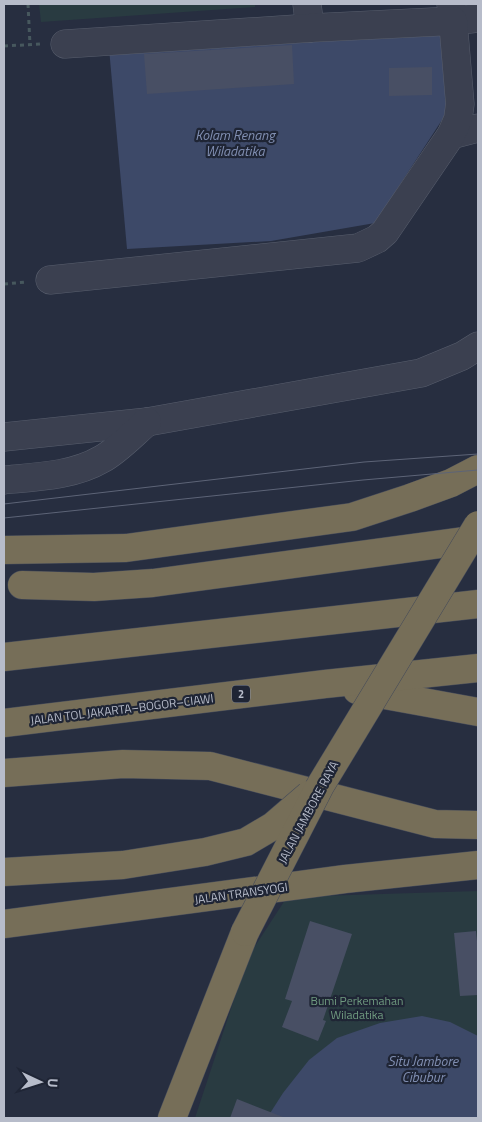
<svg xmlns="http://www.w3.org/2000/svg" width="482" height="1122" font-family="'Titillium Web',sans-serif">
<rect width="100%" height="100%" fill="#272e40"/>
<!-- green -->
<g fill="#293b41">
<path d="M39 4H255V7L41 22Z"/>
<path d="M478 891V1118H195L248 957 287 897Z"/>
</g>
<!-- water -->
<g fill="#3d4968">
<path d="M447 29 453 103 375 223 271 241 127 249 109 48Z"/>
<path d="M422 1016 450 1022 478 1036V1118H267L283 1093 309 1060 337 1038 380 1023Z"/>
</g>
<!-- building -->
<g fill="#484f64">
<path d="M292 45 294 84 147 94 144 54Z"/>
<path d="M432 67V95L389 96V68Z"/>
<path d="M310 921 352 934 323 1020 326 1021 318 1041 282 1027 292 1001 285 999Z"/>
<path d="M476 931 478 951V995L460 996 454 933Z"/>
<path d="M237 1099 283 1117V1118H230Z"/>
</g>
<g fill="none" stroke-linecap="round" stroke-linejoin="round">
<!-- minor casing -->
<g stroke="#585e6d" stroke-width="29">
<g id="minor">
<path d="M307 4 310 28"/>
<path d="M451 4 453 21 478 18"/>
<path d="M451 135 478 128"/>
<path d="M50 280 358 248 377 239 385 232 451 135 458 119 460 104 453 21 310 28 65 44"/>
<path d="M4 437 147 422 421 373 462 356 478 346"/>
<path d="M4 480C36 477 73 476 102 459 117 451 133 434 147 422"/>
</g>
</g>
<!-- highway casing -->
<g stroke="#454b5a" stroke-width="29">
<g id="highway">
<path d="M4 550 126 548 352 517 410 498 451 483 478 469"/>
<path d="M22 585 94 587 153 583 478 539"/>
<path d="M4 657 478 604"/>
<path d="M357 690 478 712"/>
<path d="M4 723 325 684 478 668"/>
<path d="M4 773 123 764 210 766 435 824 478 825"/>
<path d="M4 924 345 879 478 865"/>
<path d="M172 1118 245 932"/>
</g>
</g>
<!-- path -->
<g stroke="#47585e" stroke-width="3" stroke-dasharray="4 4" stroke-linecap="butt">
<path d="M28 4 30 45"/>
<path d="M4 46 42 44"/>
<path d="M4 284 26 282"/>
</g>
<!-- minor -->
<use href="#minor" stroke="#3b4050" stroke-width="28"/>
<!-- highway -->
<use href="#highway" stroke="#766e58" stroke-width="28"/>
<!-- tram -->
<g stroke="#5d6477" stroke-width="1">
<path d="M4 504 364 462 478 454"/>
<path d="M4 518 363 480 478 470"/>
</g>
<!-- highway-bridge casing -->
<g stroke="#454b5a" stroke-width="29" stroke-linecap="butt">
<g id="highway-bridge">
<path d="M4 872 123 865 205 852 246 842 273 826 309 795"/>
<path d="M245 932 320 786 478 525"/>
</g>
</g>
<!-- highway-bridge -->
<use href="#highway-bridge" stroke="#766e58" stroke-width="28"/>
</g>
<g text-anchor="middle" dominant-baseline="central" stroke-width="4.5" stroke-linejoin="round" paint-order="stroke">
<!-- shield labels -->
<rect fill="#1f2535" stroke="#898f9d" stroke-width="1" x="232" y="685.5" width="18" height="17" rx="4"/>
<g font-size="11" font-weight="bold" fill="#b7bcca">
<text x="241" y="694">2</text>
</g>
<!-- street labels -->
<g font-size="12" fill="#b7bcca" stroke="#1f2535">
<text transform="translate(122 709) rotate(-7)">JALAN TOL JAKARTA–BOGOR–CIAWI</text>
<text transform="translate(308 812) rotate(-62)">JALAN JAMBORE RAYA</text>
<text transform="translate(241 893) rotate(-8)">JALAN TRANSYOGI</text>
</g>
<!-- park labels -->
<g font-size="12" fill="#6f9a7f" stroke="#1f2535">
<text x="357" y="1000">Bumi Perkemahan<tspan x="357" dy="14">Wiladatika</tspan></text>
</g>
<!-- water labels -->
<g font-size="14" font-style="italic" fill="#808eb1" stroke="#1f2535">
<text x="235" y="134">Kolam Renang<tspan x="235" dy="16">Wiladatika</tspan></text>
<text x="423" y="1060">Situ Jambore<tspan x="423" dy="16">Cibubur</tspan></text>
</g>
</g>
<!-- border -->
<rect width="482" height="1122" fill="none" stroke="#b7bcca" stroke-width="10"/>
<!-- north arrow -->
<g transform="translate(40 1082) rotate(94)" stroke="#1f2535" stroke-width="4" paint-order="stroke">
<path d="M0-4L9 19L0 12L-9 19Z" fill="#b7bcca"/>
<text y="-8" font-size="14" font-weight="bold" text-anchor="middle" fill="#b7bcca">U</text>
</g>
</svg>
